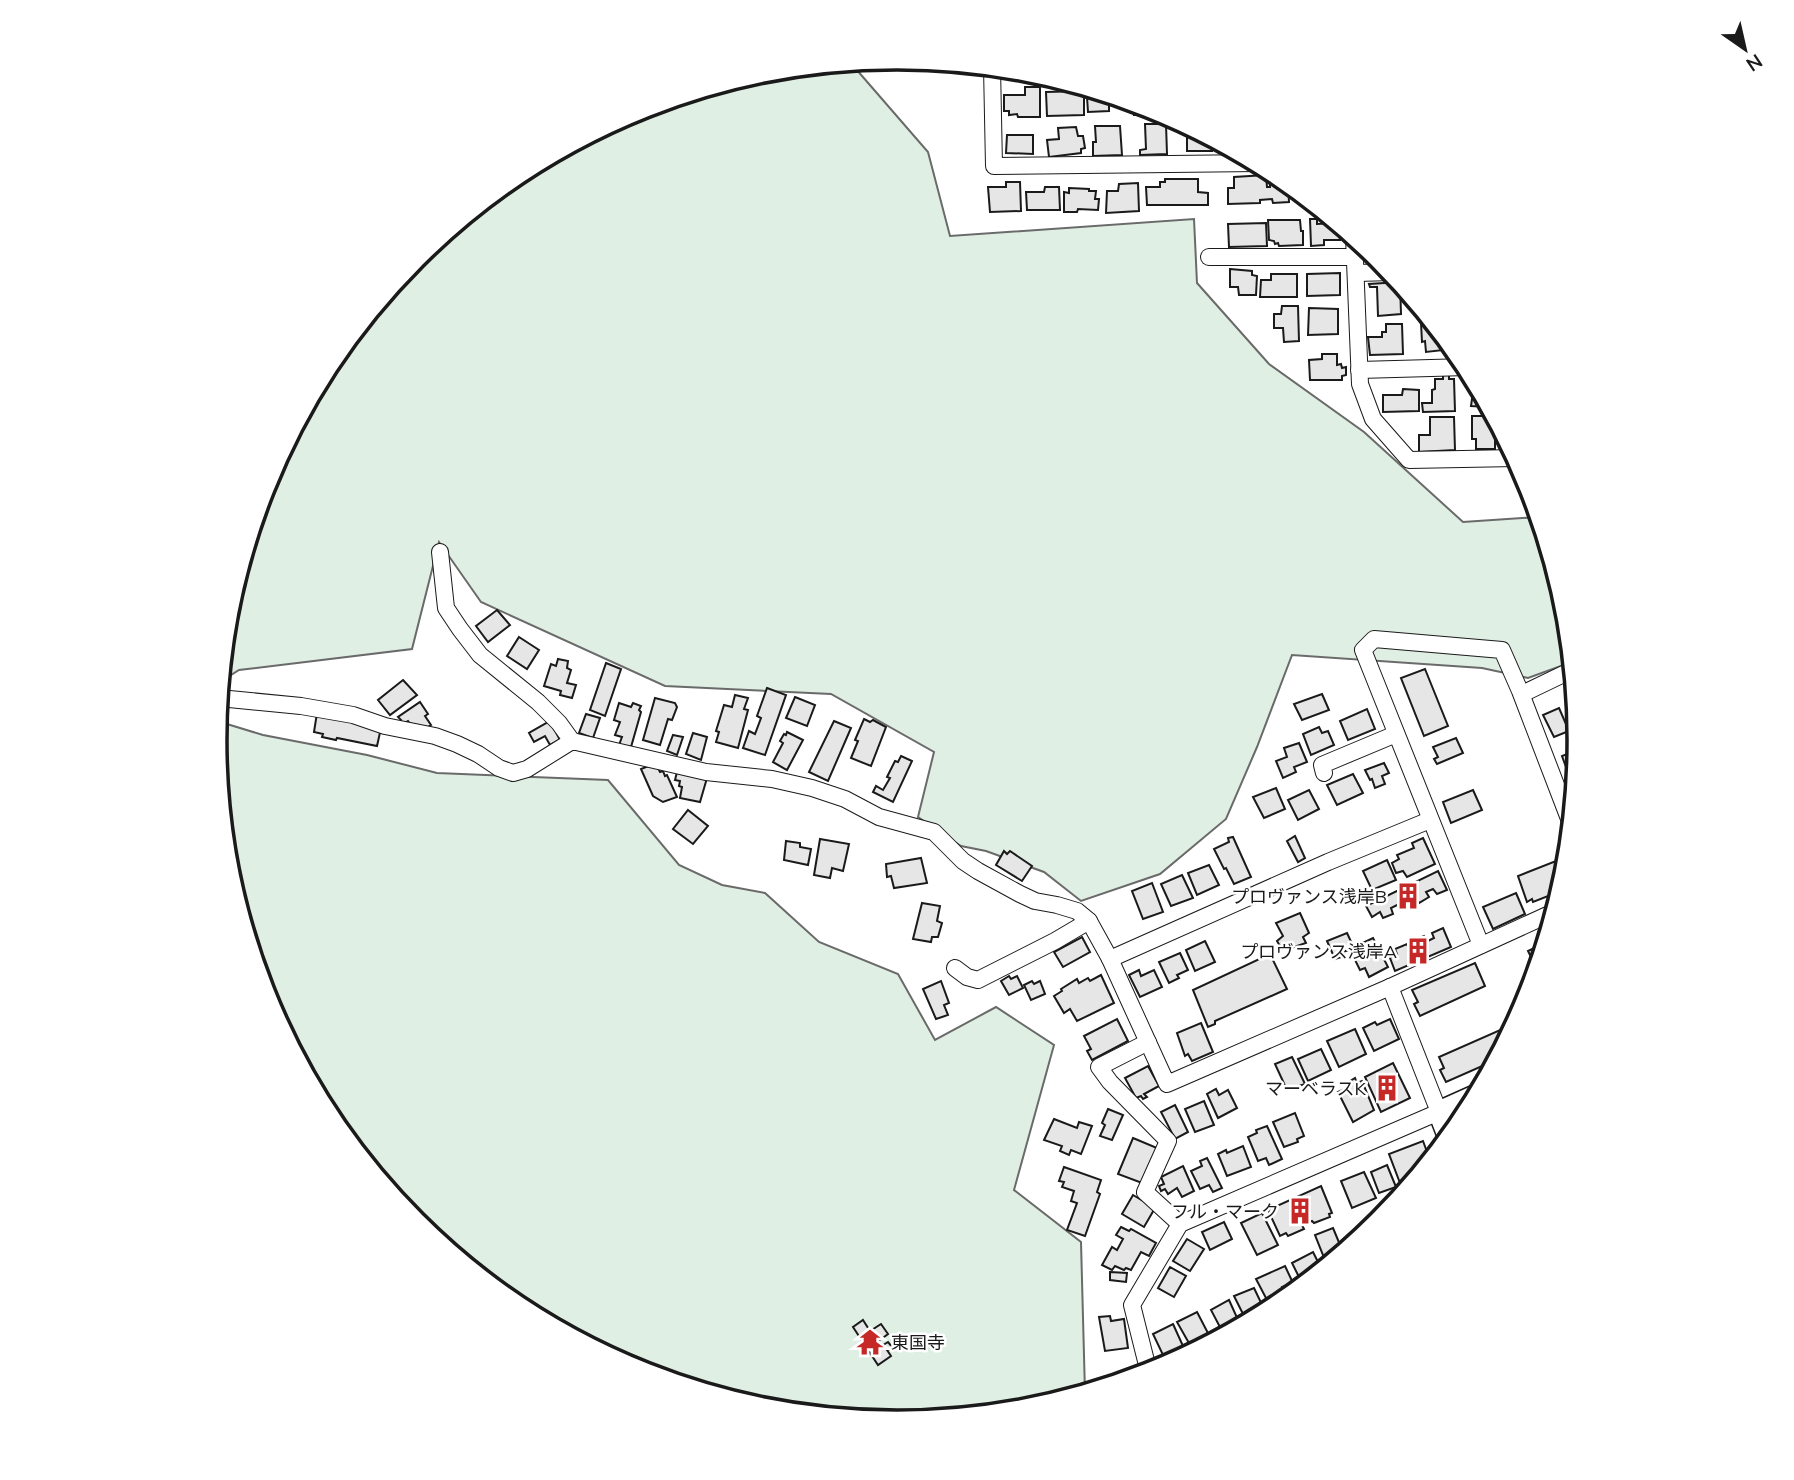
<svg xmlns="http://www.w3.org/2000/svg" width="1794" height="1480" font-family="Mulish,'Noto Sans JP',sans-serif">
<rect width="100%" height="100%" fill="#fff"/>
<!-- green -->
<g fill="#e0efe3" stroke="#6a6a6a" stroke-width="2">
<path d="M856 69 928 152 950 236 1194 219 1197 283 1269 364 1364 432 1463 522 1539 517 1566 607 1572 662 1528 678 1482 668 1292 655 1257 747 1226 819 1160 874 1081 901 1044 872 986 851 961 846 918 817 934 752 831 694 665 686 481 602 439 542 412 649 239 670 220 682 228 607 267 479 330 361 415 257 518 173 636 110 764 71Z"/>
<path d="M217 721 263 735 367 755 437 773 608 780 679 865 722 885 765 893 819 942 898 974 935 1040 996 1007 1054 1045 1014 1190 1081 1242 1085 1393 1030 1409 897 1422 764 1409 636 1370 518 1307 414 1222 338 1128 330 1119 267 1001 228 873 215 740Z"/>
</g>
<!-- building -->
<g fill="#e6e6e6" stroke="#1a1a1a" stroke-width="2">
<path d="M1025 87H1040V117H1018L1017 114 1009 115V111H1004V95H1025Z"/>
<path d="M1084 91V115L1047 116 1046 92Z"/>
<path d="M1102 93 1124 100 1125 104 1109 105V111L1088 112 1087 97H1102Z"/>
<path d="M1135 103 1158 110 1167 115H1134Z"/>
<path d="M1145 124H1166L1167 154 1140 155V150L1146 149Z"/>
<path d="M1095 126H1120L1122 155 1093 156V142H1096Z"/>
<path d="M1076 127 1078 136H1083L1085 148 1081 149V153L1049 157 1047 140 1059 139 1058 128Z"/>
<path d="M1187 131H1197L1212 138V151H1187Z"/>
<path d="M1007 135H1033V154L1006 153Z"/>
<path d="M1270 171 1276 173 1288 183 1289 202 1273 203 1272 199 1260 200V203L1228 204V188H1234V177L1266 175 1267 187H1270Z"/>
<path d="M1165 179H1198V192L1208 193V205H1147L1146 187H1160V182H1165Z"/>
<path d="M1006 182H1020L1021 211 990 212 988 187H1006Z"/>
<path d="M1138 183 1139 211 1106 213 1107 191H1118L1119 184Z"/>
<path d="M1045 187H1059L1060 210H1027L1026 192H1044Z"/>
<path d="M1069 188 1089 189V191H1096L1095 199H1099L1098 210 1078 209 1077 212H1064V192L1069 193Z"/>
<path d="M1310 219H1317V224L1337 223 1339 224 1340 240H1324V245L1311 246Z"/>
<path d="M1268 220H1300L1301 231H1303V245L1279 246 1278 243 1275 244 1274 241 1269 240Z"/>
<path d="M1266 223 1267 246 1229 247 1228 224Z"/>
<path d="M1230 269 1252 271V275L1257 276 1256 295H1239L1238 287H1230Z"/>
<path d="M1340 273V295L1307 296V274Z"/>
<path d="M1271 274H1297V297H1260L1261 280H1271Z"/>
<path d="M1400 282 1401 314 1378 316 1377 287H1370L1369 284Z"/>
<path d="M1282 306H1298L1299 341 1284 342 1283 328H1274V314H1281Z"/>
<path d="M1309 308 1338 309V334L1308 335Z"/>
<path d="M1433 322 1446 339 1447 345 1443 346 1444 350 1426 352 1425 341 1422 342 1421 323Z"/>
<path d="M1386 324H1402L1403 354 1370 355 1368 337H1382V332H1386Z"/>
<path d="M1322 354H1337V365L1341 364 1342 368 1346 367V375L1342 376V380H1310L1309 360 1322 359Z"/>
<path d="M1443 375H1449V379H1454L1455 411 1423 412 1422 403H1432V390L1435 389V379H1443Z"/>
<path d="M1475 381 1489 407 1471 406 1472 399H1474Z"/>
<path d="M1403 389 1419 390V411L1383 412V395H1402Z"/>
<path d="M1472 416H1494L1495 419V449H1476V439H1472Z"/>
<path d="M1430 417H1454L1455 450 1419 452V435H1430Z"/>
<path d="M497 610 510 625 488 642 476 626Z"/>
<path d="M519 637 539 650 527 669 507 656Z"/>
<path d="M558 659 568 661 567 668 571 670 567 683 576 685 572 698 560 695 561 691 544 686 551 664 556 666Z"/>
<path d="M606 663 621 669 605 716 590 710Z"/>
<path d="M1425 669 1448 726 1424 736 1401 678Z"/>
<path d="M403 680 417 695 390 715 378 700Z"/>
<path d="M767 688 786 695 765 755 743 748 749 731 755 734 761 718 757 716Z"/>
<path d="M1322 694 1329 710 1302 720 1294 704Z"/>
<path d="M735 695 748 698 744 709 748 710 738 748 716 742 719 732 716 731 724 705 732 707Z"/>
<path d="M795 697 815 705 807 726 786 718Z"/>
<path d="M655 698 675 703 677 707 672 720 668 719 660 745 643 740Z"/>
<path d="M420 702 428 714 425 716 431 725 423 730 414 729 408 721 401 725 399 722 401 720 398 717Z"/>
<path d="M619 703 631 707 633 703 641 706 639 710 641 712 631 747 619 745 622 737 615 735 620 722 614 720Z"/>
<path d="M1559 708 1569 731 1554 737 1543 715Z"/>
<path d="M1367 709 1375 729 1348 740 1340 721Z"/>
<path d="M317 713 381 728 377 746 337 738 336 740 322 737 323 734 314 732Z"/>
<path d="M586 714 600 718 593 738 579 733Z"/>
<path d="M864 719 870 722 873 720 886 727 871 766 851 758 858 741 855 740Z"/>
<path d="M550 721 560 740 550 745 545 736 534 742 529 733Z"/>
<path d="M834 721 851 728 828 781 809 772Z"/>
<path d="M1319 727 1322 733 1328 731 1334 745 1311 755 1303 734Z"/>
<path d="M787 732 803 740 787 770 773 762 783 743 780 741 784 734 786 735Z"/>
<path d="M693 733 707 737 701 760 686 754Z"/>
<path d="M673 735 683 737 677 755 667 751Z"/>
<path d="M1456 738 1463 753 1437 764 1434 759 1438 757 1433 747Z"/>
<path d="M1299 743 1307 762 1294 767 1296 772 1283 778 1276 761 1287 757 1284 748Z"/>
<path d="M1577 750 1576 775 1573 776 1568 766 1566 767 1562 756Z"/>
<path d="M901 756 912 761 893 802 873 792 876 786 883 790 890 778 887 777 895 761 898 762Z"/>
<path d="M1384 763 1389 773 1382 776 1385 784 1375 788 1372 779 1370 780 1365 770Z"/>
<path d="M651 765 657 766 660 772 663 771 665 776 667 775 677 797 663 802 653 796 641 769Z"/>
<path d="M677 772 707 778 700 802 680 798 682 787 679 786 680 781 675 780Z"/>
<path d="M1353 774 1363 793 1337 805 1327 785Z"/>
<path d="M1276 788 1285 809 1264 818 1253 797Z"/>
<path d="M1309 790 1319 809 1298 820 1288 800Z"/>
<path d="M1473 790 1482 810 1451 823 1443 802Z"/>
<path d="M688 810 708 826 693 844 673 829Z"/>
<path d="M1295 836 1305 858 1298 862 1287 841Z"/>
<path d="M1233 837 1251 877 1234 884 1226 868 1224 869 1214 849 1229 842 1228 838Z"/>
<path d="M1423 838 1435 864 1407 877 1403 871 1396 873 1392 863 1399 859 1397 855 1414 848 1412 843Z"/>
<path d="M820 839 849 844 843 871 832 868 830 878 814 875Z"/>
<path d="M786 841 800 843V847L811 849 808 865 784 860Z"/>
<path d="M1004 851 1007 854 1010 851 1032 866 1022 881 996 865Z"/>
<path d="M921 858 927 883 894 888 891 876 887 877 886 864Z"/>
<path d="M1561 859 1566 872 1561 891 1533 902 1532 899 1527 902 1518 876Z"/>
<path d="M1387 860 1396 880 1372 890 1363 871Z"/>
<path d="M1209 865 1219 885 1197 895 1188 873Z"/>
<path d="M1438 871 1447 890 1437 894 1433 889 1426 892 1429 897 1419 903 1416 897 1408 901 1409 905 1401 910 1397 905 1391 908 1393 914 1383 918 1380 912 1372 917 1366 906Z"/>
<path d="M1182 875 1193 898 1171 906 1161 884Z"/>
<path d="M1152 883 1163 912 1143 919 1132 891Z"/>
<path d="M1516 893 1525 914 1493 929 1483 907Z"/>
<path d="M922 903 940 906 937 921 942 923 938 937H932L931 942 913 939Z"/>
<path d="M1300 913 1309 933 1303 937 1306 943 1288 949 1286 944 1280 946 1277 941 1283 936 1276 923Z"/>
<path d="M1443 928 1451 947 1395 971 1390 958 1397 954 1395 949 1407 944 1409 949 1416 945 1414 940 1424 936 1428 941 1434 938 1432 933Z"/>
<path d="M1347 933 1354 948 1343 952 1344 956 1335 959 1327 941Z"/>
<path d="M1082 937 1090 952 1063 967 1054 952Z"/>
<path d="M1373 938 1388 967 1369 977 1365 968 1360 970 1355 960 1360 957 1356 946Z"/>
<path d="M1205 941 1215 962 1195 971 1186 950Z"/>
<path d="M1543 944 1544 947 1537 969 1528 951Z"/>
<path d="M1180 953 1188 970 1177 975 1179 978 1169 983 1159 962Z"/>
<path d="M1270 954 1287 989 1215 1021V1024L1208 1027 1193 990Z"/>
<path d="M1475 963 1485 986 1420 1016 1414 1004 1418 1002 1412 990Z"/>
<path d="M1139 970 1141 976 1154 970 1162 987 1140 997 1129 975Z"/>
<path d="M1101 975 1114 1003 1077 1021 1070 1009 1064 1013 1054 996 1062 991 1061 989 1077 979 1079 983 1088 978 1090 981Z"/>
<path d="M1009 976 1011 979 1017 976 1023 988 1009 995 1001 981Z"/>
<path d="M941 981 949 1003 944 1005 948 1015 936 1019 923 989Z"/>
<path d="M1032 981 1034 984 1040 981 1045 994 1031 1000 1024 985Z"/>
<path d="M1117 1019 1128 1041 1092 1060 1087 1051 1091 1049 1084 1036Z"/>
<path d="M1390 1019 1399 1039 1374 1051 1363 1028 1375 1022 1377 1025Z"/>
<path d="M1201 1023 1213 1052 1192 1061 1188 1054 1185 1056 1177 1033Z"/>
<path d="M1516 1023 1496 1060 1446 1082 1440 1070 1444 1068 1439 1057Z"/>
<path d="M1355 1029 1366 1054 1339 1067 1327 1041Z"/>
<path d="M1321 1049 1331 1070 1308 1081 1298 1059Z"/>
<path d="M1292 1057 1305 1084 1287 1090 1275 1064Z"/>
<path d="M1393 1063 1410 1098 1381 1112 1365 1077Z"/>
<path d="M1148 1066 1159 1086 1144 1094 1147 1097 1143 1099 1141 1096 1136 1098 1125 1078Z"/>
<path d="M1355 1078 1357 1083 1362 1081 1374 1110 1353 1122 1338 1092 1349 1087 1347 1083Z"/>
<path d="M1216 1089 1219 1095 1228 1090 1237 1108 1218 1118 1207 1094Z"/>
<path d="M1204 1101 1214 1125 1195 1132 1185 1109Z"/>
<path d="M1175 1105 1188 1132 1175 1139 1161 1112Z"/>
<path d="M1108 1109 1123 1115 1112 1140 1100 1136 1105 1125 1102 1123Z"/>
<path d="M1295 1113 1304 1136 1297 1139 1298 1142 1284 1147 1273 1122Z"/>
<path d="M1054 1119 1077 1128 1079 1122 1092 1126 1081 1154 1071 1150 1069 1155 1060 1151 1062 1146 1044 1140Z"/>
<path d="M1267 1126 1282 1159 1269 1165 1266 1158 1258 1161 1248 1137 1257 1133 1256 1130Z"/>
<path d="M1133 1138 1157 1148 1142 1183 1118 1174Z"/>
<path d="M1423 1141 1430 1160 1417 1177 1400 1183 1389 1154Z"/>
<path d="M1243 1146 1251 1167 1227 1176 1218 1154 1226 1150 1227 1153Z"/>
<path d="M1207 1158 1222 1188 1213 1192 1209 1185 1200 1189 1191 1171 1202 1166 1200 1161Z"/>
<path d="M1387 1165 1396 1187 1379 1193 1371 1172Z"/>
<path d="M1183 1166 1194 1191 1182 1197 1177 1188 1168 1194 1165 1189 1161 1191 1159 1186 1164 1184 1161 1177Z"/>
<path d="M1064 1167 1101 1180 1097 1192 1100 1194 1085 1236 1067 1230 1077 1203 1071 1201 1074 1191 1062 1187 1064 1182 1059 1181Z"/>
<path d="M1364 1172 1376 1198 1352 1208 1341 1181Z"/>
<path d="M1321 1186 1332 1213 1329 1214 1330 1217 1314 1223 1312 1221 1302 1225 1304 1229 1288 1236 1286 1233 1280 1236 1268 1210Z"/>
<path d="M1133 1195 1155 1208 1144 1227 1122 1214Z"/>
<path d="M1262 1213 1278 1245 1257 1255 1241 1223Z"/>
<path d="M1224 1222 1232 1239 1210 1250 1202 1232Z"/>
<path d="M1121 1227 1129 1231 1131 1229 1156 1243 1149 1256 1141 1252 1131 1270 1126 1268 1124 1270 1115 1266 1112 1270 1102 1265 1112 1247 1117 1250 1123 1239 1116 1235Z"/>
<path d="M1333 1228 1343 1252 1327 1265 1315 1235Z"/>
<path d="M1187 1239 1204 1249 1190 1271 1173 1261Z"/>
<path d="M1313 1252 1322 1270 1303 1285 1292 1263Z"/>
<path d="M1285 1266 1293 1283 1282 1287 1284 1292 1267 1300 1256 1279Z"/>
<path d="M1170 1267 1186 1276 1174 1297 1158 1288Z"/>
<path d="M1110 1272 1127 1273 1126 1282 1110 1280Z"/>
<path d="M1254 1288 1265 1311 1246 1320 1234 1296Z"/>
<path d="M1229 1300 1239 1322 1222 1331 1211 1310Z"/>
<path d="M1197 1312 1209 1335 1190 1345 1177 1322Z"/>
<path d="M1110 1316 1111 1321 1124 1319 1128 1348 1105 1351 1099 1317Z"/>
<path d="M863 1320 870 1331 881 1324 888 1334 876 1343 880 1347 888 1342 893 1348 887 1350 891 1356 878 1365 853 1327Z"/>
<path d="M1173 1324 1183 1346 1163 1355 1153 1334Z"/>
</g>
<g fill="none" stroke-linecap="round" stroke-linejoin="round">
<!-- minor casing -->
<g stroke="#1a1a1a" stroke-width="18">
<g id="minor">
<path d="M992 67 994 166 1258 163"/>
<path d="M992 70H1019"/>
<path d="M1354 237 1360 384 1373 419 1409 460 1516 458"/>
<path d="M1209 257H1355"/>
<path d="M1357 273 1392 272"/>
<path d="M1359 370 1467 367"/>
<path d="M440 552 446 608 460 629 480 655 538 702 559 723 572 741"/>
<path d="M1522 694 1572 670"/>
<path d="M219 698 301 706 353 715 385 726 435 736 457 744 478 754 499 768 513 773 527 769 572 741 706 772 772 779 812 788 845 799 879 817 934 832 963 861 978 871 1020 894 1035 901 1057 905 1077 911 1089 921 1110 959 1167 1084 1390 987 1554 912"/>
<path d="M1324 773 1322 765 1396 734"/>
<path d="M1481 945 1363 650 1374 639 1502 650 1520 691 1571 824"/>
<path d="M1110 959 1328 862 1430 820"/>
<path d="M955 968 967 977 978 980 1055 941 1089 921"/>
<path d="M1148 1042 1099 1067 1110 1082 1168 1141 1145 1192 1180 1224"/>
<path d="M1149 1373 1132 1305 1180 1224 1439 1112 1390 987"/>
<path d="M1150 1373 1167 1366"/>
</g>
</g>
<!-- tertiary casing -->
<g stroke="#1a1a1a" stroke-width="24">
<path id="tertiary" d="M1449 1138 1439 1112 1477 1095"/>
</g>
<!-- minor -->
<use href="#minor" stroke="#fff" stroke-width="16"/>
<!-- tertiary -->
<use href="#tertiary" stroke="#fff" stroke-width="21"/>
</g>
<!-- icons -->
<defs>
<g id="building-bare" transform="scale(2.1)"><path d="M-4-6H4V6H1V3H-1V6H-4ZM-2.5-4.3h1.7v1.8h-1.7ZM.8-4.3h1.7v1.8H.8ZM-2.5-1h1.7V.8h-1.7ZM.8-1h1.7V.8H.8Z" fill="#c62828" stroke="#fff" stroke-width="2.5" paint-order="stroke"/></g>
<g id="temple-bare" transform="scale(2.1)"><path d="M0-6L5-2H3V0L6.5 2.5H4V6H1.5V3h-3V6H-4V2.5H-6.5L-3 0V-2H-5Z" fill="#c62828" stroke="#fff" stroke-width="2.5" paint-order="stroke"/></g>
</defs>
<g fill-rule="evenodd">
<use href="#building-bare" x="1408" y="896"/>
<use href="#building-bare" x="1418" y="951"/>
<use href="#building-bare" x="1387" y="1088"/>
<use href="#building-bare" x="1300" y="1211"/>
<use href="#temple-bare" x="870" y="1342"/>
</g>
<g text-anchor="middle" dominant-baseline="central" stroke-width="5" stroke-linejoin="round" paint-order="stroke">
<!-- poi labels -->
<g font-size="18" fill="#1a1a1a" stroke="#fff" text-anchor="end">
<text x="1387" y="896">プロヴァンス浅岸B</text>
<text x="1397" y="951">プロヴァンス浅岸A</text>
<text x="1366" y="1088">マーベラスK</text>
<text x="1279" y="1211">フル・マーク</text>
<text x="891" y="1342" text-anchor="start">東国寺</text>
</g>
</g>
<!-- crop -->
<path d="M0 0H1794V1480H0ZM227 740a670 670 0 1 1 1340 0a670 670 0 1 1-1340 0Z" fill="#fff" fill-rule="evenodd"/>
<path fill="none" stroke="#1a1a1a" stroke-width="3.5" d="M227 740a670 670 0 1 1 1340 0a670 670 0 1 1-1340 0Z"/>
<!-- north arrow -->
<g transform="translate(1745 49) rotate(146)" stroke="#ffffff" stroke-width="5" paint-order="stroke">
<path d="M0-5L12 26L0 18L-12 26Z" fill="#1a1a1a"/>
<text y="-10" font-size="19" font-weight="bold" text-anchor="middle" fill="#1a1a1a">N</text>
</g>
</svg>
